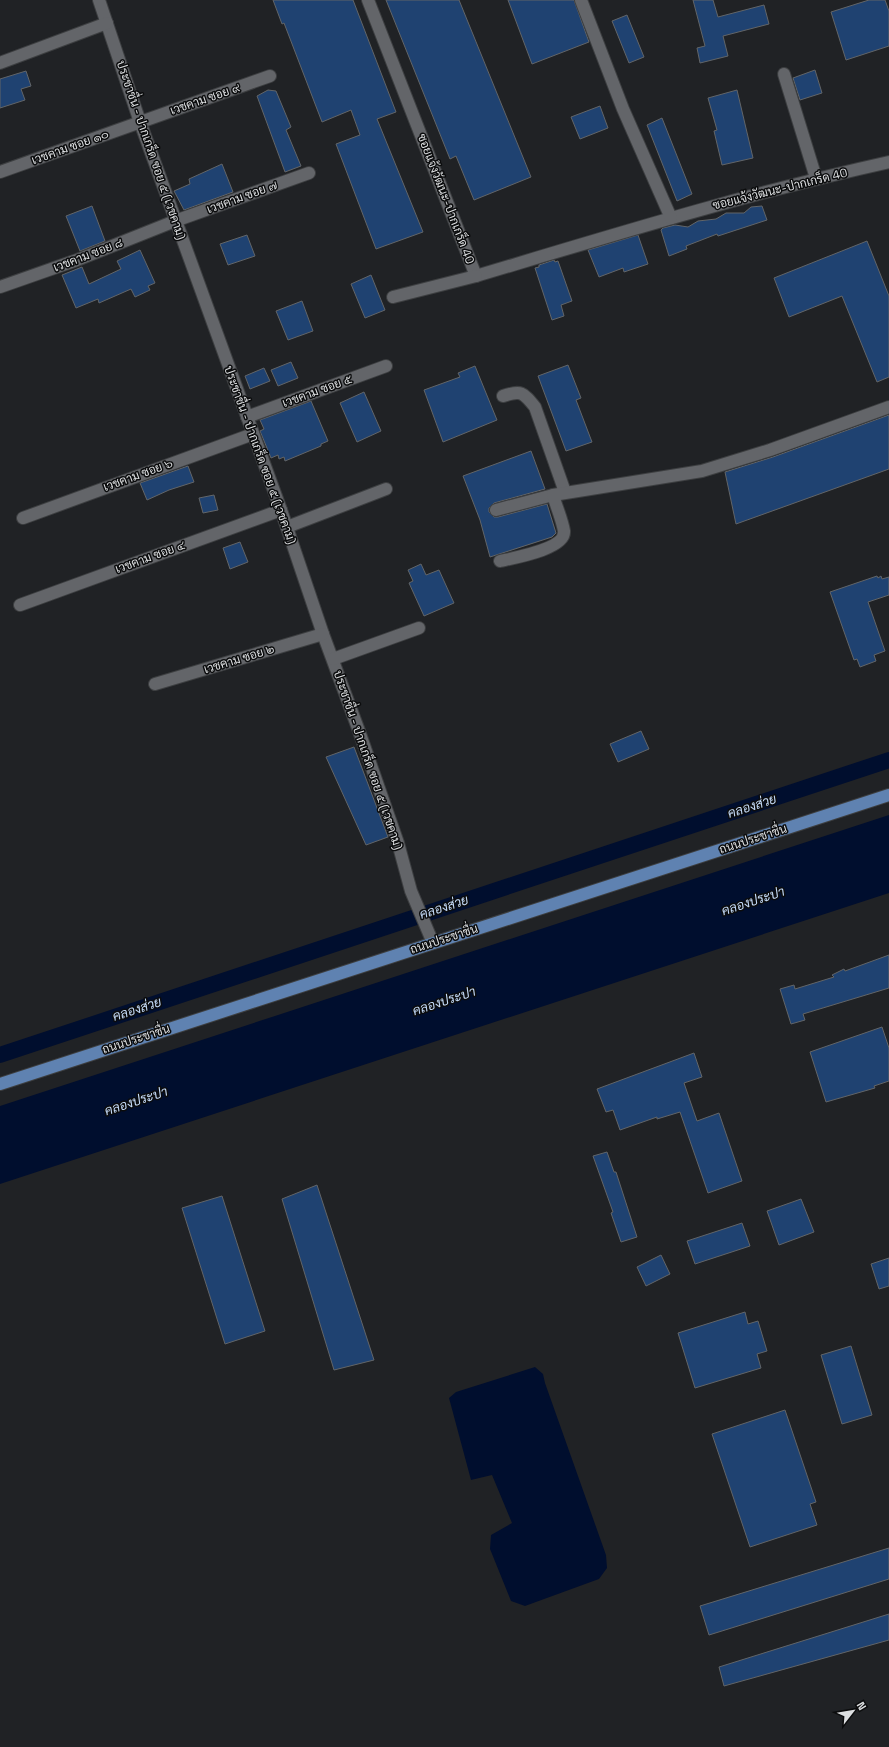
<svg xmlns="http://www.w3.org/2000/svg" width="889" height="1747" font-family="'Space Grotesk',Sarabun,sans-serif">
<rect width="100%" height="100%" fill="#202225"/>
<!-- water -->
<g fill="#000e2e">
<path d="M889 815V893L0 1184V1106Z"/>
<path d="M535 1367 543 1374 545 1383 606 1555 607 1568 599 1579 525 1606 511 1601 490 1549 491 1535 512 1523 492 1475 471 1480 449 1398 456 1392Z"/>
</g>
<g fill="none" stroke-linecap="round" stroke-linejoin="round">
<!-- canal -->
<path stroke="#000e2e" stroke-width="16" d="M0 1055 889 760"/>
</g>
<!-- building -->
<g fill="#1f4271" stroke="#626568">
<path d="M273 0H353L396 112 377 119 423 232 376 249 336 144 360 135 351 110 322 122 284 23 282 24Z"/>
<path d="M386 0H459L531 177 474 200 456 156 450 159Z"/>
<path d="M508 0H574L589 42 532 64Z"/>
<path d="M693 0H713L718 17 764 5 769 24 723 36 728 56 700 63 697 48 705 46Z"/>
<path d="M869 0H885L889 11V46L846 60 831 12Z"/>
<path d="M627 15 644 57 629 63 612 21Z"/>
<path d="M815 70 822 93 800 100 793 78Z"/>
<path d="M26 71 31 86 21 89 25 100 0 108V79Z"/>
<path d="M268 90 276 91 291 127 286 130 301 166 285 172 257 96Z"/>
<path d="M737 90 753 158 722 165 714 131 717 130 708 98Z"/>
<path d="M600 106 608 128 580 139 571 117Z"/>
<path d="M662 118 692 194 677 201 647 125Z"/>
<path d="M222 164 233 192 184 210 174 191 190 184 189 179Z"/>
<path d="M92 206 105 241 80 251 66 216Z"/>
<path d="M762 206 767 220 718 236 717 234 686 246 687 249 669 256 661 230 663 228 675 225 688 227 698 221 716 219 726 213H744L751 207Z"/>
<path d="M247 235 255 256 228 265 220 244Z"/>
<path d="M638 235 648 264 624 272 623 268 599 277 588 250Z"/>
<path d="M867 241 889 296V377L877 382 842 296 789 317 774 278Z"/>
<path d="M140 250 155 283 148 286 150 290 135 297 131 289 99 303 98 299 76 308 62 275 82 267 89 284 121 269 117 261Z"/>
<path d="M554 260 555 262 558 261 572 301 561 305 564 316 552 320 535 268 539 267V265Z"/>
<path d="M371 275 385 310 365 318 351 284Z"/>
<path d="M302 301 313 331 288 340 276 311Z"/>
<path d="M291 362 298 378 278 386 271 370Z"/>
<path d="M568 365 581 398 576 400 592 442 566 451 538 376Z"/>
<path d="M475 366 497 420 443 442 424 390 460 377 458 373Z"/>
<path d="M264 368 270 381 250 389 245 376Z"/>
<path d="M364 392 381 431 357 442 340 403Z"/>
<path d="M311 401 328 441 321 444V446L285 461 284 457 279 459 278 455 271 458 260 431 264 429 260 420Z"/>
<path d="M889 415V469L736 524 725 472 773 457Z"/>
<path d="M531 451 545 489 494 503 489 508V512L494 517H498L547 504 556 533 552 537 490 557 480 520 463 476Z"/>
<path d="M188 466 194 482 169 490 147 500 140 483Z"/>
<path d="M214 495 218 510 203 513 199 498Z"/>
<path d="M240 542 248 562 230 569 223 548Z"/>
<path d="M421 564 426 575 439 570 454 603 424 616 409 583 413 581 408 570Z"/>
<path d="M877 576 878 578 881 576 882 579 889 577V595L868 602 885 651 874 655 876 661 860 667 857 659 854 660 830 592Z"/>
<path d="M641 731 649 749 618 762 610 744Z"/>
<path d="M354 747 388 837 366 845 326 757Z"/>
<path d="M889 955V988L803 1014 805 1020 791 1024 780 989 794 985 795 989 834 977 832 975 844 969 845 971Z"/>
<path d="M882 1027 889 1048V1081L874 1086 875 1088 826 1102 810 1052Z"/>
<path d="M694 1053 702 1077 684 1083 697 1121 719 1113 742 1181 708 1193 680 1112 657 1119V1117L620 1130 613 1110 606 1112 597 1089Z"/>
<path d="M607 1152 614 1172H616L637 1237 621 1242 611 1213 613 1212 593 1156Z"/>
<path d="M317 1185 374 1360 334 1370 282 1199Z"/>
<path d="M222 1196 265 1331 225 1344 182 1208Z"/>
<path d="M801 1199 814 1232 779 1245 767 1211Z"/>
<path d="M742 1223 750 1246 695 1264 687 1241Z"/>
<path d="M661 1255 670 1274 646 1286 637 1267Z"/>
<path d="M889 1258V1286L879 1289 871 1264Z"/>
<path d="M745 1312 748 1324 758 1321 767 1351 757 1354 761 1368 695 1388 678 1333Z"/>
<path d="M851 1346 872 1415 842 1424 821 1355Z"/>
<path d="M785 1410 816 1502 810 1504 817 1525 750 1547 712 1434Z"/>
<path d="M889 1548V1579L709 1635 700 1606Z"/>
<path d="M889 1614V1640L724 1686 719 1667Z"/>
</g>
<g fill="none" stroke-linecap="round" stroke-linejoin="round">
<!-- minor casing -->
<g stroke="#3d3f41" stroke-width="14">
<g id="minor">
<path d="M99 0 140 122 281 510 323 634 359 731 398 843 411 891 433 943"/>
<path d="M368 0 476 276C613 235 749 193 889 162"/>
<path d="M581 0 623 109 671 218"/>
<path d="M0 63 107 23"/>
<path d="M784 74 816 178"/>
<path d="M0 172 270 76"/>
<path d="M0 287 77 260 175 221 309 173"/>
<path d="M393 297 476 276"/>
<path d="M503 396C521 390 523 392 535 407L565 492"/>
<path d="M247 417 386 366"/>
<path d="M496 510 553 495"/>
<path d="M23 518 253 434"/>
<path d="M287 527 386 489"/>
<path d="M500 561C513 558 566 549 564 531 562 519 556 506 553 495L702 471 770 450 889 407"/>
<path d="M20 605 281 510"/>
<path d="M333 659 419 628"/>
<path d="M155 684 323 634"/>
</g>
</g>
<!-- major casing -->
<g stroke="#3d3f41" stroke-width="14">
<path id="major" d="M0 1084 889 795"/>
</g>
<!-- minor -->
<use href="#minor" stroke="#636569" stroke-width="12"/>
<!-- major -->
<use href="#major" stroke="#5f82b1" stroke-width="12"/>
</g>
<g text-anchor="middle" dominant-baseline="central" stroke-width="3" stroke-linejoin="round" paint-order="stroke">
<!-- street labels -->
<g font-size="12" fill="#dddfe1" stroke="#0b0c0d">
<text transform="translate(205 99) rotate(-19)">เวชคาม ซอย ๙</text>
<text transform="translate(70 147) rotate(-20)">เวชคาม ซอย ๑๐</text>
<text transform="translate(151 150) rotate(71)">ประชาชื่น - ปากเกร็ด ซอย ๕ (เวชคาม)</text>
<text transform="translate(780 189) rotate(-14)">ซอยแจ้งวัฒนะ-ปากเกร็ด 40</text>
<text transform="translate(242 197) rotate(-20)">เวชคาม ซอย ๗</text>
<text transform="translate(446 199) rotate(69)">ซอยแจ้งวัฒนะ-ปากเกร็ด 40</text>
<text transform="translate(88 255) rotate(-21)">เวชคาม ซอย ๘</text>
<text transform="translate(317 391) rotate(-20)">เวชคาม ซอย ๕</text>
<text transform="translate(260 455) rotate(70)">ประชาชื่น - ปากเกร็ด ซอย ๕ (เวชคาม)</text>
<text transform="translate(138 475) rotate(-20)">เวชคาม ซอย ๖</text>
<text transform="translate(150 557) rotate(-20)">เวชคาม ซอย ๔</text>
<text transform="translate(239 659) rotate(-17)">เวชคาม ซอย ๒</text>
<text transform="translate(368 760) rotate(71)">ประชาชื่น - ปากเกร็ด ซอย ๕ (เวชคาม)</text>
<text transform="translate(753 839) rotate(-18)">ถนนประชาชื่น</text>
<text transform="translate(444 939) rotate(-18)">ถนนประชาชื่น</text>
<text transform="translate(136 1039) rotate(-18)">ถนนประชาชื่น</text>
</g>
<!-- water labels -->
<g font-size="13" font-style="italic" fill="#c6dcfa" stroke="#0b0c0d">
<text transform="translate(752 806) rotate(-18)">คลองส่วย</text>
<text transform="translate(753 901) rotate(-18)">คลองประปา</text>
<text transform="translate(444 907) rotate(-18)">คลองส่วย</text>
<text transform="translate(444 1001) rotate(-18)">คลองประปา</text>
<text transform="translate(137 1009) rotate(-18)">คลองส่วย</text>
<text transform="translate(136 1101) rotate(-18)">คลองประปา</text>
</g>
</g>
<!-- north arrow -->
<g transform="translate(853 1711) rotate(59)" stroke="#0b0c0d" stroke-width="3" paint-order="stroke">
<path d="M0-3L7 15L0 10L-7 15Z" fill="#dddfe1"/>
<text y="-6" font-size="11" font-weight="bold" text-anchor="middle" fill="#dddfe1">N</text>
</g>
</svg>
